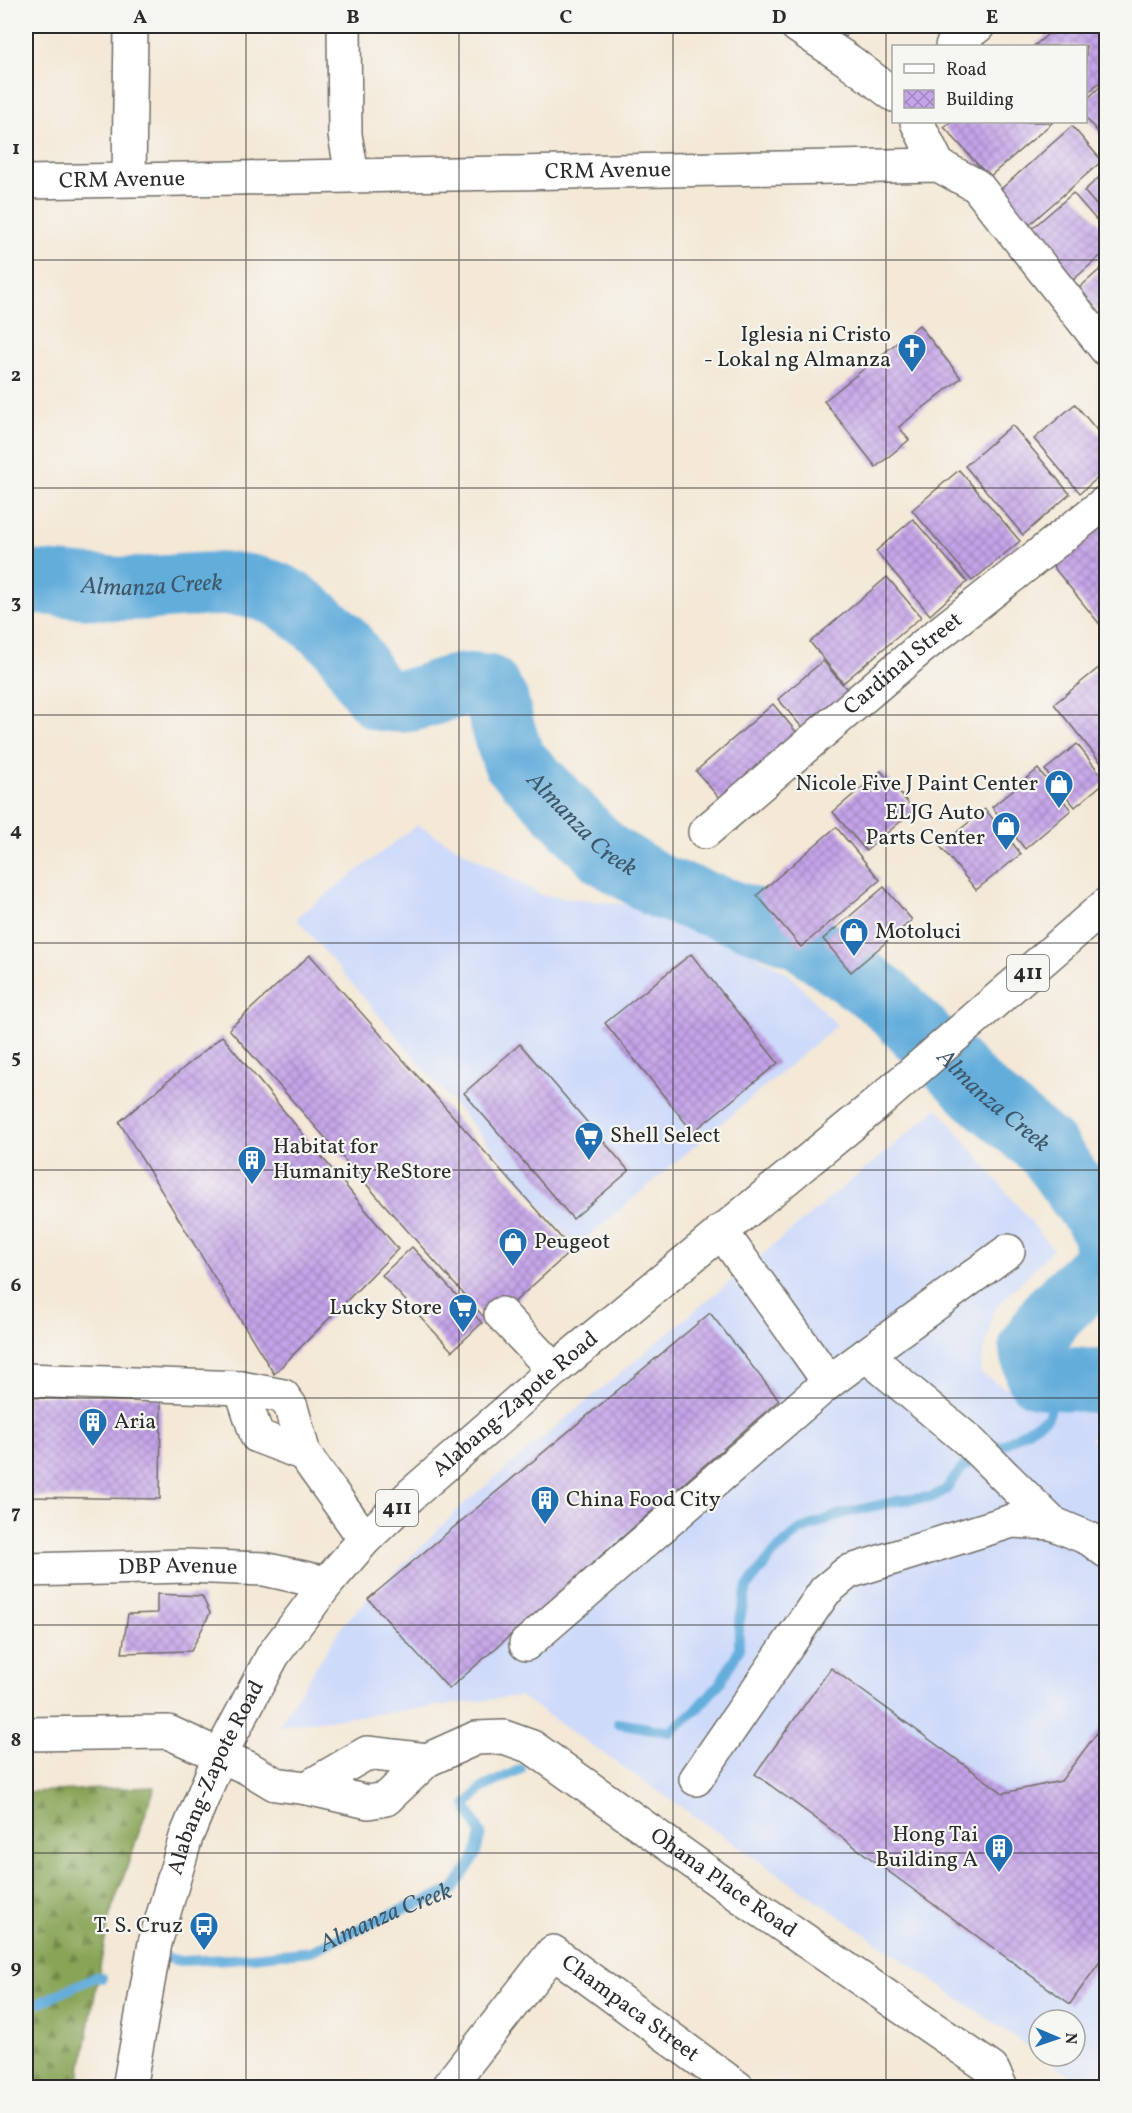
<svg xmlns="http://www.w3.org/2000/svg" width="1132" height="2113" font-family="Vollkorn,serif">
<defs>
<pattern id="forest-firs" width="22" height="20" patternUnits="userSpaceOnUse" patternTransform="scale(1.5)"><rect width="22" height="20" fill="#88a456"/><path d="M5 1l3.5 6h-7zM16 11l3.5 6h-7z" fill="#6f8647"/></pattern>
<pattern id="building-cross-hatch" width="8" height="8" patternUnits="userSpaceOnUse" patternTransform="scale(1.5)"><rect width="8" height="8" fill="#c5a4e9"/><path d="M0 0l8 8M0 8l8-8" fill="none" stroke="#a086bd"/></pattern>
</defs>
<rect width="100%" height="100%" fill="#f6f6f2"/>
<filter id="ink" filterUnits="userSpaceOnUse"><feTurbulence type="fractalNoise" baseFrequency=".0167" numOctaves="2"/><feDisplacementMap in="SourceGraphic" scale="12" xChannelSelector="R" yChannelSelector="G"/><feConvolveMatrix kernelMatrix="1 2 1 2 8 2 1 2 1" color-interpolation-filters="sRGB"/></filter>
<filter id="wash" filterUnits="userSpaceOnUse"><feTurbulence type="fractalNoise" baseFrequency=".008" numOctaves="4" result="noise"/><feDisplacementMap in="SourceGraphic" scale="24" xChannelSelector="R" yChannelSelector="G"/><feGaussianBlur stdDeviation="1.35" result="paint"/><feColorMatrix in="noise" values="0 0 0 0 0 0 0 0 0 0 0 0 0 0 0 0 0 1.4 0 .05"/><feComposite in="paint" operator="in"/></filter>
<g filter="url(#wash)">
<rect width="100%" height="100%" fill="#f4e8d6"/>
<!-- built -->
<g fill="#cedafa">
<path d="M417 825 541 895 676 910 790 975 837 1025 576 1247 296 918Z"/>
<path d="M938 1108 1053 1249 993 1311 980 1373 1025 1399 1102 1409 1091 1441 1106 1440V2087H1088L1042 2056H1075V2020H1039V2054L520 1696 278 1726 345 1622 467 1501Z"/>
</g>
<!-- forest -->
<path fill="url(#forest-firs)" stroke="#5a6840" stroke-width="1.5" d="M155 1787 109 1918 78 2087H26V1792Z"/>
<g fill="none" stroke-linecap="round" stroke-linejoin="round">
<!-- stream -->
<g stroke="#63addb" stroke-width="10">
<path d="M618 1723 670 1732 698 1708 720 1683 739 1650V1624L747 1587 774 1553 800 1530 841 1514 896 1501 932 1497 945 1490 964 1466 1002 1446 1048 1417 1061 1379"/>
<path id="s1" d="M158 1956 181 1961 231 1959 311 1951 393 1913 453 1890 475 1857 481 1834 466 1805 482 1788 521 1769"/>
<path d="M26 2009 95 1977 102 1978"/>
</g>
<!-- river -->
<g stroke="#63addb" stroke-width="64">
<path id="s2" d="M26 582C59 584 93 588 126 589 177 590 236 572 284 598 301 607 320 624 335 637 355 655 362 681 380 699 389 700 400 702 409 700 440 694 453 680 488 687L497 702 503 729 514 760 605 854 660 887 797 935 885 998 978 1092 1046 1148 1100 1223 1106 1239"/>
<path d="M1106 1246 1102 1266 1052 1314 1031 1347 1038 1376 1106 1382"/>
</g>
</g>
<g id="blocks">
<!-- building -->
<g fill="url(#building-cross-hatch)">
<path d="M813 26H854L836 47Z"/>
<path d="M1058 26H1106V76L1086 95V46H1034Z"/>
<path d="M1106 81V142L1086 118V100Z"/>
<path d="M950 122H1053L989 177 944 127Z"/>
<path d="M1072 126 1102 161 1023 230 993 196Z"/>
<path d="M1106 171V216L1084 191Z"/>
<path d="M1073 193 1106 231V251L1072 281 1029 231Z"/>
<path d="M1106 264V322L1078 289Z"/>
<path d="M919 325 961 378 899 427 909 440 876 467 824 401Z"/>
<path d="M1075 404 1106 441V471L1080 493 1034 439Z"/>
<path d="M1012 425 1070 494 1023 535 965 466Z"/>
<path d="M959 470 1020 541 972 581 912 510Z"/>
<path d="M1106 510V632L1047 559Z"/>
<path d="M913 519 967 582 930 615 876 551Z"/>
<path d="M887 577 921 617 843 683 810 642Z"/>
<path d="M823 661 855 699 810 737 778 699Z"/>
<path d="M1106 662V769L1054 704Z"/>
<path d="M773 704 803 740 726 806 696 771Z"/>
<path d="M1077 744 1106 781 1075 807 1045 770Z"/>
<path d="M1038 769 1071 810 1025 849 992 807Z"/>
<path d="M881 771 914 810 866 851 833 812Z"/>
<path d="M985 809 1021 854 976 890 940 846Z"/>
<path d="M836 827 880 880 801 947 757 895Z"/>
<path d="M884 887 912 920 851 972 823 939Z"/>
<path d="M691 954 778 1063 693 1132 605 1023Z"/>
<path d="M310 955 572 1250 490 1324 229 1029Z"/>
<path d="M222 1036 398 1249 274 1374 119 1122Z"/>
<path d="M520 1044 629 1171 573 1219 464 1093Z"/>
<path d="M412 1247 482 1323 452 1351 382 1275Z"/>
<path d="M710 1313 779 1400 449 1689 368 1599Z"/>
<path d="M26 1395 161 1397 160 1499 26 1497Z"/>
<path d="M157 1594 202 1596 210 1613 191 1651 122 1653 128 1614 157 1613Z"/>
<path d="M831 1668 1003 1793 1061 1781 1106 1721V1953L1070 2004 755 1774Z"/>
</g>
</g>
</g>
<g filter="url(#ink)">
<use href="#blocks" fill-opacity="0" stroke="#716d67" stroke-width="1.5"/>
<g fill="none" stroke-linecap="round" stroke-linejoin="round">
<!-- minor casing -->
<g stroke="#716d67" stroke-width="36">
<g id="minor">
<path d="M344 26 345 135 352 174"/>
<path d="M797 26 849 61 894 95"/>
<path d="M952 46 978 26"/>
<path d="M917 122 938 165"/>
<path d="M129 179 131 26"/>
<path id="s3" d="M26 182 938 165 977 186 1106 349"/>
<path id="s4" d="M705 832 922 647 1106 502"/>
<path d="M721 1231 829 1382"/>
<path d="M501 1314 554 1370"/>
<path d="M866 1355 970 1442 1052 1523"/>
<path d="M26 1380 241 1388 283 1396 291 1407 304 1454 365 1539"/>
<path d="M241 1388 257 1436 304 1454"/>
<path id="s5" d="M26 1570 186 1566 264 1569 327 1583"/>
<path d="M526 1644 829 1382 1008 1251"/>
<path id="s6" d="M26 1734 168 1732 248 1768 275 1784 307 1788 368 1802 386 1799 427 1760 476 1738 504 1737 532 1747 749 1902 992 2069 1001 2088"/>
<path d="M696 1779 825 1591 848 1572 1012 1521 1052 1523 1090 1539 1106 1551"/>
<path d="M307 1788 367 1753 427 1760"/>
<path id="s7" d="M447 2088 553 1952 738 2088"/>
</g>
</g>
<!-- highway casing -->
<g stroke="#716d67" stroke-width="36">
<g id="highway">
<path id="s8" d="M129 2088 155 1943 186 1837 220 1755 273 1655 327 1583 365 1539 413 1493 554 1370 873 1107 1106 905"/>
</g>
</g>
<!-- minor -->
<use href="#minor" stroke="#fff" stroke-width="33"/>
<!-- highway -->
<use href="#highway" stroke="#fff" stroke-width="33"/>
</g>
</g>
<!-- grid -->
<path fill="none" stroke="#2b2b2b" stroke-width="1.5" stroke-opacity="0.55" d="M246 26V2088M459 26V2088M673 26V2088M886 26V2088M26 260H1106M26 488H1106M26 715H1106M26 943H1106M26 1170H1106M26 1398H1106M26 1625H1106M26 1853H1106"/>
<!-- icons -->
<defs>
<g id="church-pin" transform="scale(1.5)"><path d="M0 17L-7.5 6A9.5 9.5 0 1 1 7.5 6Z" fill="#1f6fb2" stroke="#f6f6f2"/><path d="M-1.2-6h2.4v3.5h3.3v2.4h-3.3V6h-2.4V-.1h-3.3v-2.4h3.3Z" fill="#fff"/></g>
<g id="shop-pin" transform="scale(1.5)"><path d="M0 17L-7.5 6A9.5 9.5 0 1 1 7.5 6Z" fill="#1f6fb2" stroke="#f6f6f2"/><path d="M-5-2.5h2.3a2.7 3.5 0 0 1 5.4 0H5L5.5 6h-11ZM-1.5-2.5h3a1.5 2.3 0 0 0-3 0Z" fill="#fff"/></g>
<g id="supermarket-pin" transform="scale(1.5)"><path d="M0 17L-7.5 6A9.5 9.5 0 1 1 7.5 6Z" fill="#1f6fb2" stroke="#f6f6f2"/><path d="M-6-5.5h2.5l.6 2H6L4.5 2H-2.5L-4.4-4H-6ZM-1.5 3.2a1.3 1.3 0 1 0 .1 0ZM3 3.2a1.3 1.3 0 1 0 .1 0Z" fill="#fff"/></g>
<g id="building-pin" transform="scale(1.5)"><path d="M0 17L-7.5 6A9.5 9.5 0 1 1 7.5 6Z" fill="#1f6fb2" stroke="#f6f6f2"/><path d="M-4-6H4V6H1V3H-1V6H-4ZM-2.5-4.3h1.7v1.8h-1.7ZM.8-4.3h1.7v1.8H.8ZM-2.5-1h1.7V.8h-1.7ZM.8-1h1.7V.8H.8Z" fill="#fff"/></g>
<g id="bus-pin" transform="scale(1.5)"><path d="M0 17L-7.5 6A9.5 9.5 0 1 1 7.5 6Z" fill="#1f6fb2" stroke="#f6f6f2"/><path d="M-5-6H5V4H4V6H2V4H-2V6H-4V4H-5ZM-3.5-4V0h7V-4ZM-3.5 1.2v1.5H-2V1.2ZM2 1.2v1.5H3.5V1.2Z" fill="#fff"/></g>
</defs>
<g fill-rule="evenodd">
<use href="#church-pin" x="912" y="348"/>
<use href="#shop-pin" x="1059" y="784"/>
<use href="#shop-pin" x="1006" y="826"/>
<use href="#shop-pin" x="854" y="932"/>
<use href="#supermarket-pin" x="589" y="1136"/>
<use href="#building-pin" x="252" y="1160"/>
<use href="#shop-pin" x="513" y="1242"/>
<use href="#supermarket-pin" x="463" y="1308"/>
<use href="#building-pin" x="93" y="1422"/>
<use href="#building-pin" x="545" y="1500"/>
<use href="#building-pin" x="999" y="1848"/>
<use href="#bus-pin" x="204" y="1926"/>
</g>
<g text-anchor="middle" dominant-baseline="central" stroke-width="4.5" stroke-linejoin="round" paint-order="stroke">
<!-- shield labels -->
<g fill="#f6f6f2" stroke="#686867" stroke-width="1.5">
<rect x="1007" y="955" width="42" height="36" rx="4.5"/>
<rect x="376" y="1490" width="42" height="36" rx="4.5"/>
</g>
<g font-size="21" font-weight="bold" fill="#2b2b2b">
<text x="1028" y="973">411</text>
<text x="397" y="1508">411</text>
</g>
<!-- street labels -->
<g font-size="22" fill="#2b2b2b" stroke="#f6f6f2">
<text stroke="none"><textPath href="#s3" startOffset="582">CRM Avenue</textPath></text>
<text stroke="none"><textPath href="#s3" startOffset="96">CRM Avenue</textPath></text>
<text stroke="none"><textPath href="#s4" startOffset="260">Cardinal Street</textPath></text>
<text stroke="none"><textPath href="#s8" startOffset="810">Alabang-Zapote Road</textPath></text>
<text stroke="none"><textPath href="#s5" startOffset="152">DBP Avenue</textPath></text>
<text stroke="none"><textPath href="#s8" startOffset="324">Alabang-Zapote Road</textPath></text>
<text stroke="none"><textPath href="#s6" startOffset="777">Ohana Place Road</textPath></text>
<text stroke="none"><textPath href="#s7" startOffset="268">Champaca Street</textPath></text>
</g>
<!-- poi labels -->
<g font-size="22" fill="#2b2b2b" stroke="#f6f6f2" text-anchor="end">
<text x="891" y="335">Iglesia ni Cristo<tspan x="891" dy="25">- Lokal ng Almanza</tspan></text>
<text x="1038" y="784">Nicole Five J Paint Center</text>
<text x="985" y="813">ELJG Auto<tspan x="985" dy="25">Parts Center</tspan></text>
<text x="875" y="932" text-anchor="start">Motoluci</text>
<text x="610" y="1136" text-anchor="start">Shell Select</text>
<text x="273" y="1147" text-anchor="start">Habitat for<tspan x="273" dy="25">Humanity ReStore</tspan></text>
<text x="534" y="1242" text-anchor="start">Peugeot</text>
<text x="442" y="1308">Lucky Store</text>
<text x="114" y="1422" text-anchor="start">Aria</text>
<text x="566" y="1500" text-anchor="start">China Food City</text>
<text x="978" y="1835">Hong Tai<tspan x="978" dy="25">Building A</tspan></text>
<text x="183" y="1926">T. S. Cruz</text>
</g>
<!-- water labels -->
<g font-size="24" font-style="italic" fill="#3f5869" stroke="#f6f6f2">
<text stroke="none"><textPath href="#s2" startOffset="126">Almanza Creek</textPath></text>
<text stroke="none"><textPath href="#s2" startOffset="684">Almanza Creek</textPath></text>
<text stroke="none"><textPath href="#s2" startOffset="1188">Almanza Creek</textPath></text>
<text stroke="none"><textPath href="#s1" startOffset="236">Almanza Creek</textPath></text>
</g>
</g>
<!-- margin -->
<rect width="1132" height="2113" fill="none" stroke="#f6f6f2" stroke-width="66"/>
<!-- legend -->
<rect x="892" y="45" width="195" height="78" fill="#f6f6f2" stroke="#a5a5a2" stroke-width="1.5"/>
<rect x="904" y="64" width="30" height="9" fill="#ffffff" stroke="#a5a5a2" stroke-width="1.5"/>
<text x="946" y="75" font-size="18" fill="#2b2b2b">Road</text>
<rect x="904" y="90" width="30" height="18" fill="url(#building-cross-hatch)" stroke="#a5a5a2" stroke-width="1.5"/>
<text x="946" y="105" font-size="18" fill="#2b2b2b">Building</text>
<!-- north arrow -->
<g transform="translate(1057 2038) rotate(92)"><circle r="28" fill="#f6f6f2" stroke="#a5a5a2" stroke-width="1.5"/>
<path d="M0-4.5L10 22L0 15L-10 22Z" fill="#1f6fb2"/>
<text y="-9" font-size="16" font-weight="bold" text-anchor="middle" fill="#2b2b2b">N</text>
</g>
<rect x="33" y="33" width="1066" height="2047" fill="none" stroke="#2b2b2b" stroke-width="2"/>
<g font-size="20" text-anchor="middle" font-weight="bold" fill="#2b2b2b">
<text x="140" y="23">A</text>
<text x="353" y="23">B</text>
<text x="566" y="23">C</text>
<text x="779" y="23">D</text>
<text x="992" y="23">E</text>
<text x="16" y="154">1</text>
<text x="16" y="381">2</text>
<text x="16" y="608">3</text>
<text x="16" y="836">4</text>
<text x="16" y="1063">5</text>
<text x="16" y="1291">6</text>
<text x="16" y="1518">7</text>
<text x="16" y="1746">8</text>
<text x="16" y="1973">9</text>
</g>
</svg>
